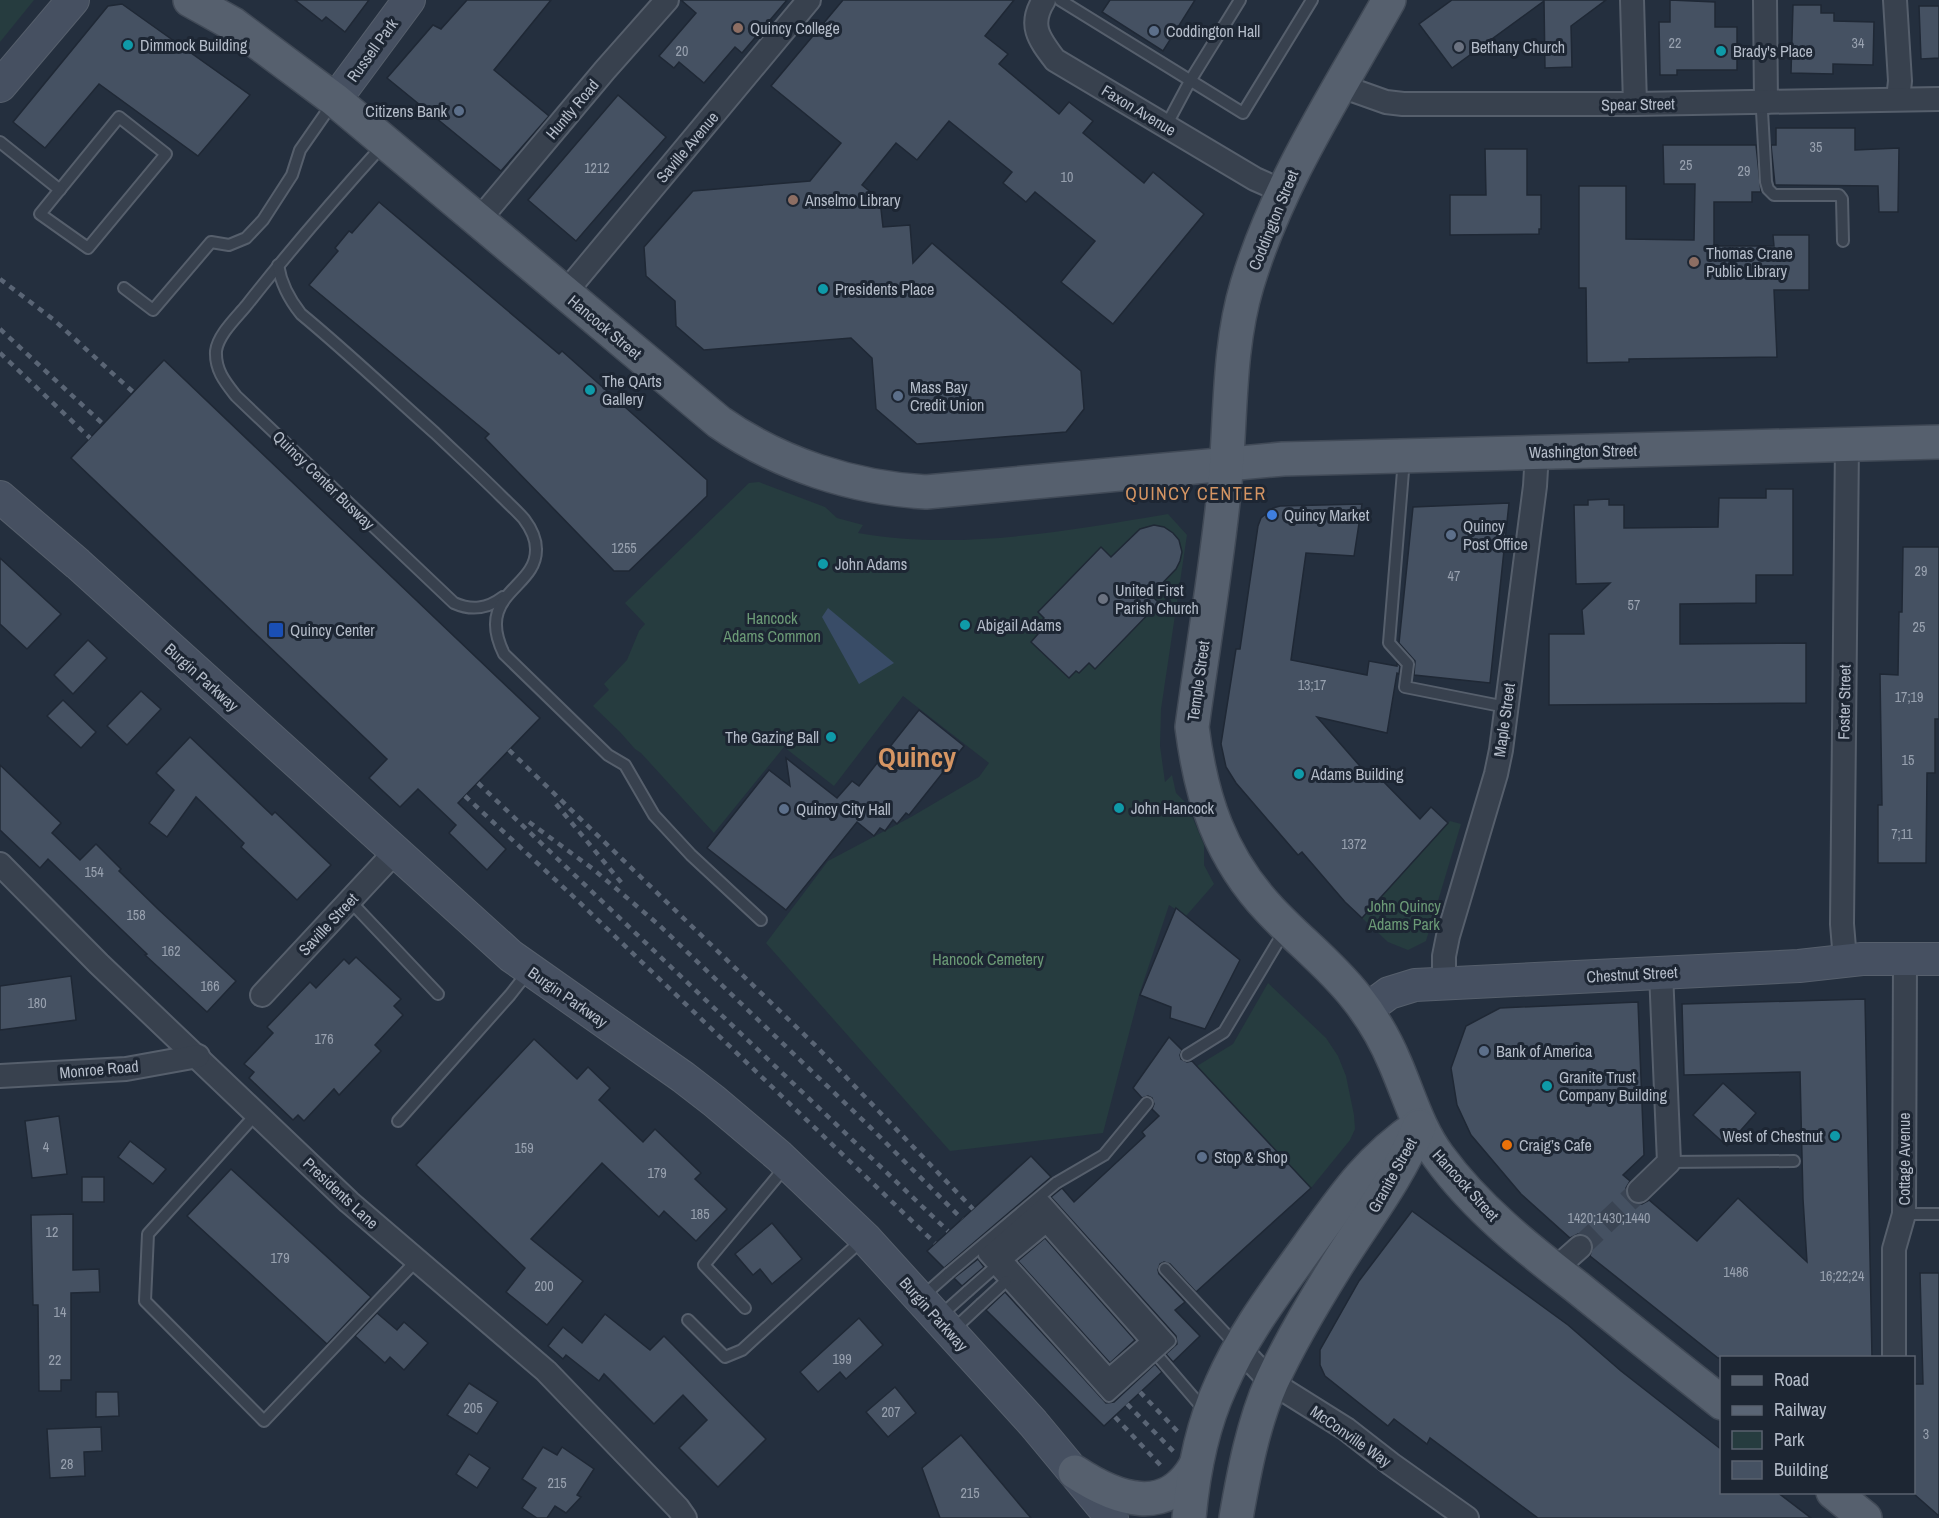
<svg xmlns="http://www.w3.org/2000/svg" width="1939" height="1518" font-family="'Archivo Narrow',sans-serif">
<rect width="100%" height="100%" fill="#242f3e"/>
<!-- green -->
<g fill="#263c3f">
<path d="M0 0H34L0 42Z"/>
<path d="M759 482 825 507 837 518 863 525 858 533C961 551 1066 531 1168 514L1187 535 1161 709 1160 746 1165 782 1172 775 1176 793 1187 804 1204 845V865L1214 884 1186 916 1169 905 1139 995 1103 1133 950 1151 766 943 828 861 911 817 979 777 989 763 903 696 834 786 784 747 714 833 641 753 635 749 620 732 593 706 609 690 604 684 627 660 639 631 645 624 625 603 749 483Z"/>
<path d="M1450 821 1461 824 1426 941 1408 950 1388 942 1362 918Z"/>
<path d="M1268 983 1326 1038 1338 1056 1346 1076 1354 1115 1355 1129 1350 1140 1311 1188 1197 1066 1233 1044Z"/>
</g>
<!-- water -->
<path fill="#394c67" d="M828 608 894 663 859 684 822 617Z"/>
<!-- building -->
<g fill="#455162" stroke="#1f2835" stroke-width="1.5">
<path d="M295 0H369L345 32 326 17 322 21Z"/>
<path d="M467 0H551L494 70 549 116 501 171 387 78 433 25 441 29Z"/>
<path d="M681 0H787L742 53 735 47 704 83 679 62 674 68 659 56 696 13Z"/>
<path d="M843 0H1014L985 36 1008 54 999 64 1059 114 1069 102 1093 121 1083 133 1144 183 1153 172 1204 214 1113 324 1061 282 1095 241 1035 192 1026 202 1003 183 1012 172 949 121 917 160 896 143 862 185 880 200 883 227 910 225 913 263 932 243 1081 371 1084 409 1066 432 917 444 876 409 872 358 851 338 704 350 676 326 675 301 646 276 644 247 693 191 810 181 841 143 771 86Z"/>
<path d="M1110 0H1195L1163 51 1102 12Z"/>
<path d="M1452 0H1606L1571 26 1572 67 1545 68 1544 1 1452 68 1419 24Z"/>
<path d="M1670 0 1715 2V27H1737V70H1677V75H1660L1659 22H1670Z"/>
<path d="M122 4 250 95 198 156 99 84 45 148 13 122 108 6Z"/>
<path d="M1793 5H1821V13H1834V21L1874 22 1873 65 1833 64V74L1791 73Z"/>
<path d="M1919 6H1939V58L1921 59Z"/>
<path d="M618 95 666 137 576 241 528 200Z"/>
<path d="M1776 128H1855V150L1899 148 1898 212H1879L1878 186 1775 185 1771 145H1776Z"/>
<path d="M1663 145H1756L1761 192H1752V202H1714V246H1774L1773 235H1809V290H1774L1777 357 1629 359V362L1587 363 1586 288H1579V186H1626V239L1694 240 1695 184H1664Z"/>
<path d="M1485 149H1527V195H1541V229H1539V234L1450 235V195H1486Z"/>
<path d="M379 202 559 354 562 351 707 480V496L629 571H614L485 438 489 434 309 285 338 251 335 248 349 231 352 233Z"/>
<path d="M164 360 540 718 458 803 506 849 487 870 449 833 456 825 418 789 400 807 369 778 387 759 71 458Z"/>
<path d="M1766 489H1793V575H1756V603L1680 604V644L1806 643V703L1549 705V634H1584L1582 610 1610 583 1576 584 1574 505H1588V500L1609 499V505H1624V528L1718 527 1719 498H1766Z"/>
<path d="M1509 503 1490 683 1414 675 1415 661 1399 643 1413 507Z"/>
<path d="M1362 504 1354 556 1306 553 1291 660 1367 675 1369 661 1397 666V663L1400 666 1399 674 1397 673 1387 733 1317 717 1373 781 1377 775 1420 819 1431 807 1448 823 1362 918 1345 902 1302 852 1298 855 1236 783 1226 767 1221 744 1236 649H1240L1258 526 1261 518 1273 508 1280 506Z"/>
<path d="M1154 525 1164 527 1173 533 1179 540 1182 552 1180 561 1176 569 1151 595 1159 603 1095 669 1089 663 1079 673 1076 671 1069 678 1031 642 1038 634 1034 629 1044 618 1038 612 1101 547 1111 557 1140 529Z"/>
<path d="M1903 547H1939V719H1935V773H1927L1926 863H1878V805H1882L1880 674 1898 675 1899 612H1902Z"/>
<path d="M0 558 61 614 27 649 0 624Z"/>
<path d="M88 640 107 658 73 694 54 675Z"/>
<path d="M141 691 161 709 127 745 107 726Z"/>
<path d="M63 700 96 732 81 748 47 716Z"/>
<path d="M919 710 964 746 909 815 906 813 897 824 893 820 885 831 880 828 874 836 857 822 786 910 707 848 769 770 790 786 786 758 837 798 852 781 859 786Z"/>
<path d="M190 737 272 815 275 812 331 865 297 900 241 847 244 843 196 797 167 837 149 823 174 790 156 773Z"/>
<path d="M0 765 61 823 52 833 80 860 96 844 121 869 119 871 159 910 236 981 207 1012 145 955 147 954 48 859 40 868 0 830Z"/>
<path d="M1176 908 1240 960 1205 1029 1170 1018 1171 1007 1140 995Z"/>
<path d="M356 957 401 999 394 1006 403 1015 375 1045 381 1051 339 1095 334 1089 304 1121 298 1115 293 1120 249 1078 254 1072 244 1064 273 1033 267 1027 310 982 316 988 344 959 349 964Z"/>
<path d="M71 976 76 1020 0 1030V986Z"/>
<path d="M1865 999 1872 1358H1718L1590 1256 1593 1245 1590 1238 1584 1234H1578L1570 1238 1521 1194 1471 1135 1457 1105 1451 1068 1466 1026 1500 1008 1638 1002 1644 1155 1623 1175 1630 1181 1626 1188V1194L1629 1200 1635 1204H1642L1649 1200 1697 1241 1738 1198 1807 1262 1803 1199 1800 1072 1684 1075 1682 1004Z"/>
<path d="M1169 1037 1182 1050 1180 1055 1181 1059 1187 1062 1192 1061 1311 1188 1196 1292 1170 1264 1164 1262 1160 1264 1158 1270 1159 1274 1185 1302 1175 1310 1200 1336 1173 1362 1166 1354 1177 1344 1176 1336 1051 1197 1062 1188 1074 1202 1145 1136 1142 1132 1159 1116 1152 1109 1154 1104 1152 1098 1148 1096 1142 1098 1133 1088Z"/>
<path d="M534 1039 577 1079 588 1067 610 1088 599 1100 643 1142 655 1129 701 1173 695 1179 727 1209 696 1241 664 1211 659 1217 602 1163 531 1239 583 1281 547 1325 506 1292 525 1268 416 1165Z"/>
<path d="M1723 1083 1756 1113 1727 1146 1693 1115Z"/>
<path d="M59 1116 67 1174 32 1178 25 1121Z"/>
<path d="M130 1141 166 1169 153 1184 118 1157Z"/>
<path d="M1031 1156 1051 1177 944 1268 927 1251Z"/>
<path d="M231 1169 371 1297 327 1344 187 1216Z"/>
<rect x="82" y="1177" width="22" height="25"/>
<path d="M1412 1211 1568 1325 1621 1371 1722 1450V1492H1777L1811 1518H1538L1430 1438 1427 1444 1394 1419 1388 1426 1325 1376 1320 1365V1350L1359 1281Z"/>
<path d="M73 1214V1270L99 1269 100 1292 71 1293V1380H61V1391H39L38 1305H33L31 1215Z"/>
<path d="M772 1223 802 1259 772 1284 760 1269 753 1275 735 1254Z"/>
<path d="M1045 1238 1135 1340 1110 1363 1018 1261Z"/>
<path d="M978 1259 984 1267 962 1286 954 1278Z"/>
<path d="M1920 1273H1939V1516L1914 1494V1384H1923Z"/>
<path d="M1005 1292 1106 1403 1114 1402 1155 1364 1162 1372 1104 1426 986 1310Z"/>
<path d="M377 1313 397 1330 404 1322 428 1343 404 1370 390 1357 385 1363 355 1336Z"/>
<path d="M605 1314 650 1350 664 1336 766 1439 718 1487 679 1448 707 1420 683 1395 654 1424 604 1374 599 1381 566 1355 563 1359 548 1346 563 1327 582 1343Z"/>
<path d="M859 1318 883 1345 846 1379 840 1372 818 1392 800 1372Z"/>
<path d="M469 1383 498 1402 477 1434 447 1415Z"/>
<path d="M895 1387 916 1413 888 1437 866 1412Z"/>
<path d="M96 1392H118L119 1416 96 1417Z"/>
<path d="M101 1427 102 1451 84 1452 85 1476 50 1478 47 1429Z"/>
<path d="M961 1435 1031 1518H940L922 1468Z"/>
<path d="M543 1447 557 1455 562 1447 594 1469 577 1495 581 1497 566 1513 555 1506 547 1518H537L522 1508 536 1488 522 1479Z"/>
<path d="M469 1454 490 1468 477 1488 456 1474Z"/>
</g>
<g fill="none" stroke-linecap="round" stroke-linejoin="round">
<!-- street-tunnel -->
<path stroke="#3a4453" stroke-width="22" stroke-dasharray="22 11" stroke-linecap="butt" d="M1580 1247 1639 1191"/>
<!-- lane casing -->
<g stroke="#565f6c" stroke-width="14">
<g id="lane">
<path d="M1060 0 1243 113 1312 0"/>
<path d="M1766 102 1762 111 1766 182 1768 189 1774 195H1839L1842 199 1843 241"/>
<path d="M119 117 166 154 88 248 40 214Z"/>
<path d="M1166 126 1190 81 1240 0"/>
<path d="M0 142 60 190"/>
<path d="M383 145C336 197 290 250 246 306 236 318 218 335 216 351 215 370 225 382 236 396L454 603C472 611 487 609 503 597"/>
<path d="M278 265C281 284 289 299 301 314 347 352 390 393 435 433 457 454 480 475 501 496 509 504 517 511 524 519 530 527 536 538 536 549 537 589 474 593 504 654L608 755 625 765 654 815 691 855 761 920"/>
<path d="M124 288 153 310 211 242 229 245 246 238 263 220 292 175 300 150 332 104"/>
<path d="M1404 459 1389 643 1408 664 1405 687 1506 707"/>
<path d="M350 901 438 994"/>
<path d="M1187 1055 1224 1032 1285 930"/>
<path d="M257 1113 148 1234 145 1301 264 1421 417 1260"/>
<path d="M398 1121 510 995 528 972"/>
<path d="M1669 1162 1794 1161"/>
<path d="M1056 1183 1104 1155 1147 1103"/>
<path d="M1904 1214H1939"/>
<path d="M1165 1269 1237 1346"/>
<path d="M922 1297 949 1273"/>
<path d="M745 1308 704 1265 786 1166"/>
<path d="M940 1316 968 1291"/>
<path d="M688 1320 725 1357 742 1350 862 1240"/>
<path d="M953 1330 981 1304"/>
<path d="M1151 1348 1206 1412"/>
</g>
</g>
<!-- street casing -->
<g stroke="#565f6c" stroke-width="26">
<g id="street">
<path d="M1044 0C1028 25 1039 39 1055 60L1255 179 1282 191"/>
<path d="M1632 0 1635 104"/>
<path d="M1765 0 1766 102"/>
<path d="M1895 0 1900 81 1898 99"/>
<path d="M1341 86 1386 102 1403 104H1635L1939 99"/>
<path d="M479 220 605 70 667 0"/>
<path d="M565 293 809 0"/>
<path d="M0 864 99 964 349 1202 546 1371 678 1508 685 1518"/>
<path d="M1845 960 1842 924 1847 444"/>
<path d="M1444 983V956L1448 936 1496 774 1501 750 1535 486 1537 452"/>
<path d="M262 995 395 852"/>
<path d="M0 1076 126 1069 198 1056"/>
<path d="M1639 1191 1669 1162 1661 972"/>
<path d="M1554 1270 1580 1247"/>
<path d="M1240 1349 1271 1382 1346 1429 1391 1464 1467 1518"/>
<path d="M1894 1358V1249L1904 1214 1905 960"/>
</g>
</g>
<!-- secondary casing -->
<g stroke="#565f6c" stroke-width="34">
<g id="secondary">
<path d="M0 86 73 0"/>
<path d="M335 100 409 0"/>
<path d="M0 497 78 564 511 956 683 1077 714 1101 779 1156 865 1238 1033 1423 1112 1518"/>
<path d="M1366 1010 1389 993 1415 985 1799 966 1862 959H1939"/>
</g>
</g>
<!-- primary casing -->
<g stroke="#414a57" stroke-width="36">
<g id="primary">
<path d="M190 0 233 24 335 100 719 422C779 464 853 488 926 492L1283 459 1939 442"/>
<path d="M1389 0C1337 93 1278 182 1247 285 1228 348 1231 417 1225 483 1217 565 1203 646 1192 727 1201 798 1220 857 1270 910 1298 940 1331 965 1356 997 1372 1017 1385 1039 1395 1063 1409 1095 1418 1129 1439 1157 1476 1208 1528 1249 1577 1287 1625 1326 1673 1364 1722 1403"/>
<path d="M1075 1472C1116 1499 1167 1518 1196 1465"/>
<path d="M1833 1492 1865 1518"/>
<path d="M1189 1518C1193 1473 1202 1426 1221 1385 1243 1334 1277 1290 1309 1245 1344 1196 1368 1160 1419 1125"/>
<path d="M1236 1518C1244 1472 1253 1424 1272 1381 1290 1342 1312 1305 1335 1268 1364 1221 1398 1179 1419 1127"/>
</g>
</g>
<!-- lane -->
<use href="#lane" stroke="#38414e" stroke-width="10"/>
<!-- street -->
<use href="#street" stroke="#38414e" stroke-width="22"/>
<!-- secondary -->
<use href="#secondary" stroke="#465061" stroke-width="32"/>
<!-- primary -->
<use href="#primary" stroke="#56606e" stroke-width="33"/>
<!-- rail -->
<g stroke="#5a6575" stroke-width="4.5" stroke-dasharray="6 6" stroke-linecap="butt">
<path d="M0 279 54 320 133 392"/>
<path d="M0 329 103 424"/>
<path d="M0 353 90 438"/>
<path d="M509 750 816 1046 973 1209"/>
<path d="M478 783 948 1231"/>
<path d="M465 796 576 899 935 1243"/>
<path d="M556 804 625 887"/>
<path d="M529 822 593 869 659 925 870 1127 962 1219"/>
<path d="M1140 1392 1180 1434"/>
<path d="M1127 1404 1174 1452"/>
<path d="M1115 1417 1164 1469"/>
</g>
<!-- lane-bridge casing -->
<g stroke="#565f6c" stroke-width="14" stroke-linecap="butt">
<g id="lane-bridge">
<path d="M949 1273 1056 1183"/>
<path d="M968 1291 994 1268 1109 1396 1170 1341 1045 1201 984 1255 1108 1394 1167 1342 1045 1206 989 1256 1108 1389 1161 1341 1046 1212 997 1256 1109 1382 1154 1341 1046 1220 1004 1256 1109 1373 1146 1341 1046 1228 1011 1257"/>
<path d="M981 1304 1006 1281"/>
</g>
</g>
<!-- lane-bridge -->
<use href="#lane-bridge" stroke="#38414e" stroke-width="10"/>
</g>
<!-- markers -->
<g fill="#8d6e63" stroke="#1d2633" stroke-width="2">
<circle cx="738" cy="28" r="6"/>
<circle cx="793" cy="200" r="6"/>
<circle cx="1694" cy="262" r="6"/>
</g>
<g fill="#5c6f8a" stroke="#1d2633" stroke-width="2">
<circle cx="1154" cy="31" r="6"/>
<circle cx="459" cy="111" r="6"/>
<circle cx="898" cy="396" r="6"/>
<circle cx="1451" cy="535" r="6"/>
<circle cx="784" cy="809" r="6"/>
<circle cx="1484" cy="1051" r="6"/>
<circle cx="1202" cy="1157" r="6"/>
</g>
<g fill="#0f9aa8" stroke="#1d2633" stroke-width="2">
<circle cx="128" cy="45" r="6"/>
<circle cx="1721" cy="51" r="6"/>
<circle cx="823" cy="289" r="6"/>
<circle cx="590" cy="390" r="6"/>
<circle cx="823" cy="564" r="6"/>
<circle cx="965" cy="625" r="6"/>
<circle cx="831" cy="737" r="6"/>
<circle cx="1299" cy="774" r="6"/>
<circle cx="1119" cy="808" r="6"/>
<circle cx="1547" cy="1086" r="6"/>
<circle cx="1835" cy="1136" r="6"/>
</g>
<g fill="#6b7280" stroke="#1d2633" stroke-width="2">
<circle cx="1459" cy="47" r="6"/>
<circle cx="1103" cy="599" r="6"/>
</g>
<circle fill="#3f7fe0" stroke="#1d2633" stroke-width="2" cx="1272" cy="515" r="6"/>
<rect fill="#1a4fb4" stroke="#1d2633" stroke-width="2" x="268" y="622" width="16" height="16" rx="3"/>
<circle fill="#e8710a" stroke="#1d2633" stroke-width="2" cx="1507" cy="1145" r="6"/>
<g text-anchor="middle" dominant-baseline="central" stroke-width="6" stroke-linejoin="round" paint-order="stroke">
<!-- number labels -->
<g font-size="14" fill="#98a1af">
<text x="1675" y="43">22</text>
<text x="1858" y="43">34</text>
<text x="682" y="51">20</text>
<text x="1816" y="147">35</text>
<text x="1686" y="165">25</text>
<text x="597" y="168">1212</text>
<text x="1744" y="171">29</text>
<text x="1067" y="177">10</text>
<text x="624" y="548">1255</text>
<text x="1921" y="571">29</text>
<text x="1454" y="576">47</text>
<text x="1634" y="605">57</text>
<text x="1919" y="627">25</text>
<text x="1312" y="685">13;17</text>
<text x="1909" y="697">17;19</text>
<text x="1908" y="760">15</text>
<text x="1902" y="834">7;11</text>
<text x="1354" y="844">1372</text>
<text x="94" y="872">154</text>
<text x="136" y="915">158</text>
<text x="171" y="951">162</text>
<text x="210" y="986">166</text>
<text x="37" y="1003">180</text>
<text x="324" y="1039">176</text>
<text x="46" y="1147">4</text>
<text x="524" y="1148">159</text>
<text x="657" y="1173">179</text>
<text x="700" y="1214">185</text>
<text x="1609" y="1218">1420;1430;1440</text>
<text x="52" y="1232">12</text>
<text x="280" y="1258">179</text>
<text x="1736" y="1272">1486</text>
<text x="1842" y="1276">16;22;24</text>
<text x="544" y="1286">200</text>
<text x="60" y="1312">14</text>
<text x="842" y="1359">199</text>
<text x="55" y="1360">22</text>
<text x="473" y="1408">205</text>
<text x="891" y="1412">207</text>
<text x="1926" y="1434">3</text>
<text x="67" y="1464">28</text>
<text x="557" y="1483">215</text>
<text x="970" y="1493">215</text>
</g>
<!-- poi labels -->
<g font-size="16" fill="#b4bcc9" stroke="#1d2633" text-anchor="start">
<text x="750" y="28">Quincy College</text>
<text x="1166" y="31">Coddington Hall</text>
<text x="140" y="45">Dimmock Building</text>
<text x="1471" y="47">Bethany Church</text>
<text x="1733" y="51">Brady's Place</text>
<text x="447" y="111" text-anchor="end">Citizens Bank</text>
<text x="805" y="200">Anselmo Library</text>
<text x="1706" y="253">Thomas Crane<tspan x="1706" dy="18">Public Library</tspan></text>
<text x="835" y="289">Presidents Place</text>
<text x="602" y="381">The QArts<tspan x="602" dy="18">Gallery</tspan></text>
<text x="910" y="387">Mass Bay<tspan x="910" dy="18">Credit Union</tspan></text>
<text x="1284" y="515">Quincy Market</text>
<text x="1463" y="526">Quincy<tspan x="1463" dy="18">Post Office</tspan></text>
<text x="835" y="564">John Adams</text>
<text x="1115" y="590">United First<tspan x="1115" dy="18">Parish Church</tspan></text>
<text x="977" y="625">Abigail Adams</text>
<text x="290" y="630">Quincy Center</text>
<text x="819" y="737" text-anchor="end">The Gazing Ball</text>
<text x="1311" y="774">Adams Building</text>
<text x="1131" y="808">John Hancock</text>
<text x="796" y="809">Quincy City Hall</text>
<text x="1496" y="1051">Bank of America</text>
<text x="1559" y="1077">Granite Trust<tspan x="1559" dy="18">Company Building</tspan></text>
<text x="1823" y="1136" text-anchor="end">West of Chestnut</text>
<text x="1519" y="1145">Craig’s Cafe</text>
<text x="1214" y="1157">Stop &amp; Shop</text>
</g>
<!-- street labels -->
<g font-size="16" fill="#b4bcc9" stroke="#1d2633">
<text transform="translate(372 50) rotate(-54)">Russell Park</text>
<text transform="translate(1638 104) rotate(-1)">Spear Street</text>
<text transform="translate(572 109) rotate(-50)">Huntly Road</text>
<text transform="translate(1139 110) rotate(31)">Faxon Avenue</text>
<text transform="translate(687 147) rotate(-50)">Saville Avenue</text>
<text transform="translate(1273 220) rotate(-68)">Coddington Street</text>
<text transform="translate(605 327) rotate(40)">Hancock Street</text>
<text transform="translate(1583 451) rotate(-1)">Washington Street</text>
<text transform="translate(324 480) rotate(44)">Quincy Center Busway</text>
<text transform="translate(202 677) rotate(42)">Burgin Parkway</text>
<text transform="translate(1198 681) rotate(-82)">Temple Street</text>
<text transform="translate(1844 702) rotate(-89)">Foster Street</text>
<text transform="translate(1504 720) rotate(-82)">Maple Street</text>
<text transform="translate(328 924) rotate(-47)">Saville Street</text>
<text transform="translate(1632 974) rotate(-3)">Chestnut Street</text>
<text transform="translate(568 997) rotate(35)">Burgin Parkway</text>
<text transform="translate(99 1069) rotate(-5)">Monroe Road</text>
<text transform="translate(1904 1159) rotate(-90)">Cottage Avenue</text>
<text transform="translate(1392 1175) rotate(-61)">Granite Street</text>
<text transform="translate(1466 1185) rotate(48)">Hancock Street</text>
<text transform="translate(341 1193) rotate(43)">Presidents Lane</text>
<text transform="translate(934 1314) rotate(48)">Burgin Parkway</text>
<text transform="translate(1351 1436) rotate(35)">McConville Way</text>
</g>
<!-- park labels -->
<g font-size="16" fill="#6b9a76" stroke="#1d2633">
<text x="772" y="618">Hancock<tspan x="772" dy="18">Adams Common</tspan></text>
<text x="1404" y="906">John Quincy<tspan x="1404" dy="18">Adams Park</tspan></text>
<text x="988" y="959">Hancock Cemetery</text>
</g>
<!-- neighbourhood labels -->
<g font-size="18" letter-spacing="1.5" fill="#d59563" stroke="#1d2633">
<text x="1196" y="493">QUINCY CENTER</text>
</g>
<!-- town labels -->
<g font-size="28" font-weight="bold" fill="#d59563" stroke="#1d2633">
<text x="917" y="757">Quincy</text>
</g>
</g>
<!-- legend -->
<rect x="1720" y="1356" width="195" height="138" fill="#1d2633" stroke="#59626f" stroke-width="1.5"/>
<rect x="1732" y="1376" width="30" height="9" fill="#56606e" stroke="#59626f" stroke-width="1.5"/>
<text x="1774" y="1386" font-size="18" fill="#b4bcc9">Road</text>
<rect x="1732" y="1406" width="30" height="9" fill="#5a6575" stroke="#59626f" stroke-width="1.5"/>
<text x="1774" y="1416" font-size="18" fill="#b4bcc9">Railway</text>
<rect x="1732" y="1431" width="30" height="18" fill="#263c3f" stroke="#59626f" stroke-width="1.5"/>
<text x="1774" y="1446" font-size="18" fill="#b4bcc9">Park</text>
<rect x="1732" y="1461" width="30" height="18" fill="#455162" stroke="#59626f" stroke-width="1.5"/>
<text x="1774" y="1476" font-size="18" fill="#b4bcc9">Building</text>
</svg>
